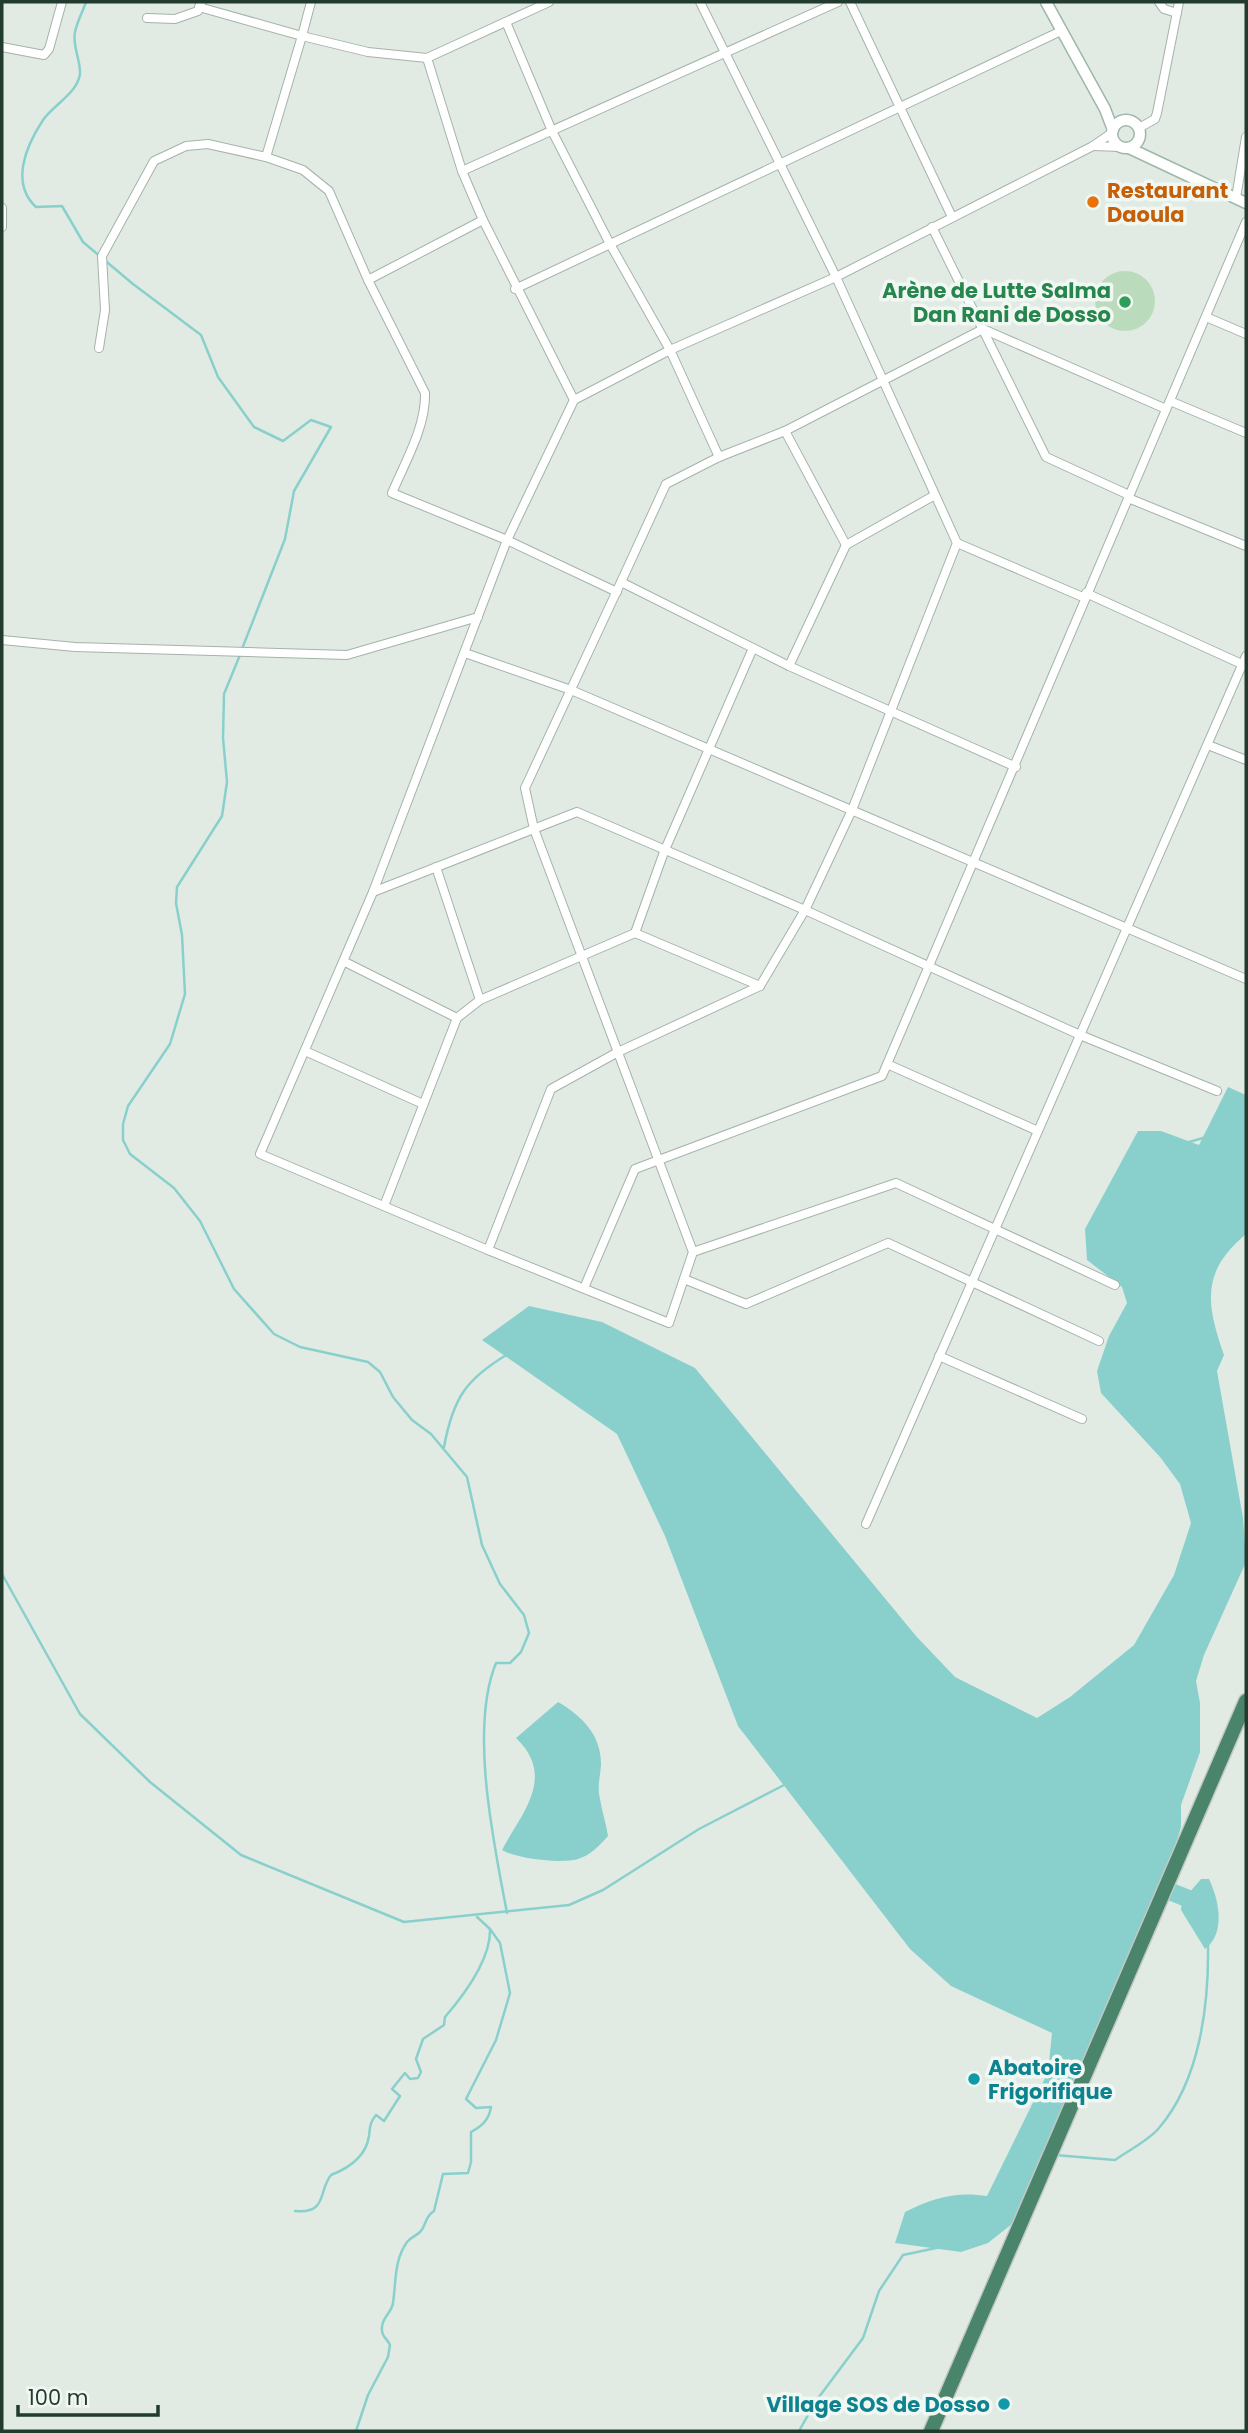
<svg xmlns="http://www.w3.org/2000/svg" width="1248" height="2433" font-family="Poppins,sans-serif">
<rect width="100%" height="100%" fill="#e1ebe4"/>
<!-- green -->
<circle fill="#badcbc" cx="1125" cy="301" r="30"/>
<!-- water -->
<g fill="#89d0cd">
<path d="M1228 1087 1246 1095V1234C1201 1272 1206 1303 1224 1355L1217 1371 1243 1518 1246 1562 1204 1655 1196 1681 1200 1703V1752L1181 1805V1827L1169 1867 1072 2083 1017 2220 988 2243 961 2252 895 2243 905 2212C932 2198 956 2191 987 2196L1048 2072 1052 2033 951 1986 910 1949 738 1726 665 1536 617 1434 482 1340 529 1306 602 1322 695 1368 916 1636 955 1677 1037 1718 1070 1697 1134 1645 1174 1575 1191 1523 1180 1484 1160 1457 1101 1393 1097 1371 1109 1336 1127 1303 1122 1287 1087 1260 1085 1229 1138 1131H1161L1199 1145Z"/>
<path d="M558 1702C582 1716 602 1735 601 1766 600 1777 597 1787 600 1799 602 1811 606 1823 608 1836 599 1846 591 1855 578 1859 561 1864 517 1859 502 1850 521 1814 557 1777 516 1738Z"/>
<path d="M1201 1879H1209C1219 1900 1226 1933 1205 1949L1181 1910 1182 1901Z"/>
</g>
<g fill="none" stroke-linecap="round" stroke-linejoin="round">
<!-- stream -->
<g stroke="#89d0cd" stroke-width="2.5">
<path d="M86 2C83 11 77 22 75 32 72 46 81 61 80 74 77 94 53 105 43 120 26 146 10 183 36 207L62 206 83 242 133 284 201 335 218 377 254 427 283 441 311 420 331 427 294 491 285 539 242 649"/>
<path d="M240 655 224 694 223 738 227 782 222 816 177 887 176 903 182 935 185 994 170 1044 128 1106 123 1124V1140L130 1154 174 1188 200 1221 234 1289 274 1334 300 1347 368 1362 380 1372 393 1397 412 1420 431 1434 467 1477 482 1545 500 1584 524 1615 529 1633 521 1652 510 1663H496C469 1729 494 1844 507 1913"/>
<path d="M1189 1142 1203 1138"/>
<path d="M444 1447C453 1398 466 1379 508 1354"/>
<path d="M2 1574 80 1714 150 1782 241 1855 404 1922 569 1905 603 1890 699 1829 786 1784"/>
<path d="M1055 2155 1115 2160C1129 2150 1148 2141 1159 2128 1200 2080 1209 2005 1208 1944"/>
<path d="M295 2211C328 2214 318 2191 331 2175 349 2168 366 2157 369 2136 370 2127 370 2122 376 2115L384 2121 400 2096 392 2089 405 2073 410 2079 418 2078 421 2072 416 2059 423 2039 444 2025 445 2017C463 1996 491 1959 490 1929L477 1917"/>
<path d="M356 2431 368 2395 388 2357 390 2345C387 2338 381 2337 382 2327 382 2318 392 2312 393 2303 396 2283 394 2260 407 2242 411 2237 416 2236 420 2232 427 2225 424 2217 434 2211L443 2174 468 2173 471 2162V2132C482 2126 489 2120 491 2107L476 2108 466 2099 496 2040 510 1993 500 1943 490 1929"/>
<path d="M799 2431 816 2401 863 2338 879 2291 903 2255 941 2247"/>
</g>
<!-- river -->
<path stroke="#89d0cd" stroke-width="18" d="M1149 1883 1194 1901"/>
<!-- minor casing -->
<g stroke="#a4b3aa" stroke-width="10">
<g id="minor">
<path d="M700 2 836 277 957 543 1085 598"/>
<path d="M850 2 952 217"/>
<path d="M1159 2 1164 9 1177 13"/>
<path d="M199 7 302 36 311 2"/>
<path d="M147 18 175 19 198 11 201 2"/>
<path d="M506 22 552 131 610 244 670 350 719 457"/>
<path d="M2 47 44 55 49 49 62 2"/>
<path d="M427 58 462 171 483 220 574 400"/>
<path d="M1139 128 1155 119 1157 113 1179 2"/>
<path d="M1113 132 1093 146 836 277 670 350 574 400 507 540 373 892 577 812 805 910 1080 1035 1217 1091"/>
<path d="M1093 146 1121 147"/>
<path d="M462 171 838 2"/>
<path d="M1236 198 1246 137"/>
<path d="M2 208V227"/>
<path d="M483 220 368 280 329 191 303 170 266 157 302 36 368 52 427 58 549 2"/>
<path d="M932 227 1046 457 1129 495"/>
<path d="M368 280 425 393C426 427 405 462 392 493L507 540 617 592"/>
<path d="M515 289 1061 31"/>
<path d="M1206 317 1246 334"/>
<path d="M99 348 105 310 102 256 154 161 186 146 208 144 266 157"/>
<path d="M1170 401 1246 433"/>
<path d="M785 431 846 545 789 666"/>
<path d="M1128 498 1246 546"/>
<path d="M846 545 935 495"/>
<path d="M621 582 666 484 719 457 785 431 983 329 1166 409"/>
<path d="M1086 593 1246 666"/>
<path d="M2 640 75 647 347 655 478 617"/>
<path d="M465 653 571 690 1246 979"/>
<path d="M1208 745 1246 760"/>
<path d="M436 867 480 1000"/>
<path d="M373 892 260 1154 488 1250 551 1089 618 1052 760 986 805 910 852 810 957 543"/>
<path d="M635 933 760 986"/>
<path d="M345 962 457 1018"/>
<path d="M305 1051 423 1104"/>
<path d="M887 1064 1038 1131"/>
<path d="M384 1206 457 1018 480 1000 635 933 664 852 753 648"/>
<path d="M488 1250 669 1323 693 1252 534 829 525 788 621 582 789 666 1016 767"/>
<path d="M693 1252 896 1183 1115 1285"/>
<path d="M684 1279 746 1304 888 1243 1099 1341"/>
<path d="M584 1288 635 1169 882 1076 1246 222"/>
<path d="M939 1356 1082 1419"/>
<path d="M866 1524 1246 656"/>
</g>
</g>
<!-- secondary casing -->
<g stroke="#9fb7aa" stroke-width="13">
<g id="secondary">
<path d="M1046 2 1105 109 1113 130"/>
<circle cx="1126" cy="134" r="14"/>
<path d="M1129 148 1246 203"/>
</g>
</g>
<!-- trunk casing -->
<g stroke="#c1c8c5" stroke-width="17">
<path id="trunk" d="M931 2431 1246 1701"/>
</g>
<!-- minor -->
<use href="#minor" stroke="#fff" stroke-width="8"/>
<!-- secondary -->
<use href="#secondary" stroke="#fff" stroke-width="10"/>
<!-- trunk -->
<use href="#trunk" stroke="#4a846b" stroke-width="14"/>
</g>
<!-- markers -->
<circle fill="#e8710a" stroke="#f1f8f3" stroke-width="2.5" cx="1093" cy="202" r="7"/>
<circle fill="#2e9e5b" stroke="#f1f8f3" stroke-width="2.5" cx="1125" cy="302" r="7"/>
<g fill="#0f9aa8" stroke="#f1f8f3" stroke-width="2.5">
<circle cx="974" cy="2079" r="7"/>
<circle cx="1004" cy="2404" r="7"/>
</g>
<g text-anchor="middle" dominant-baseline="central" stroke-width="7" stroke-linejoin="round" paint-order="stroke">
<!-- food labels -->
<g font-size="21" font-weight="bold" fill="#c56008" stroke="#f1f8f3" text-anchor="start">
<text x="1107" y="190">Restaurant<tspan x="1107" dy="24">Daoula</tspan></text>
</g>
<!-- leisure labels -->
<g font-size="21" font-weight="bold" fill="#27864d" stroke="#f1f8f3" text-anchor="end">
<text x="1111" y="290">Arène de Lutte Salma<tspan x="1111" dy="24">Dan Rani de Dosso</tspan></text>
</g>
<!-- culture labels -->
<g font-size="21" font-weight="bold" fill="#0d838f" stroke="#f1f8f3" text-anchor="start">
<text x="988" y="2067">Abatoire<tspan x="988" dy="24">Frigorifique</tspan></text>
<text x="990" y="2404" text-anchor="end">Village SOS de Dosso</text>
</g>
</g>
<!-- border -->
<rect width="1248" height="2433" fill="none" stroke="#213b2f" stroke-width="7"/>
<!-- scale -->
<path d="M18 2405v10h140v-10" fill="none" stroke="#213b2f" stroke-width="3.5"/>
<text x="28" y="2405" font-size="21" fill="#213b2f" stroke="#f1f8f3" stroke-width="5" paint-order="stroke">100 m</text>
</svg>
